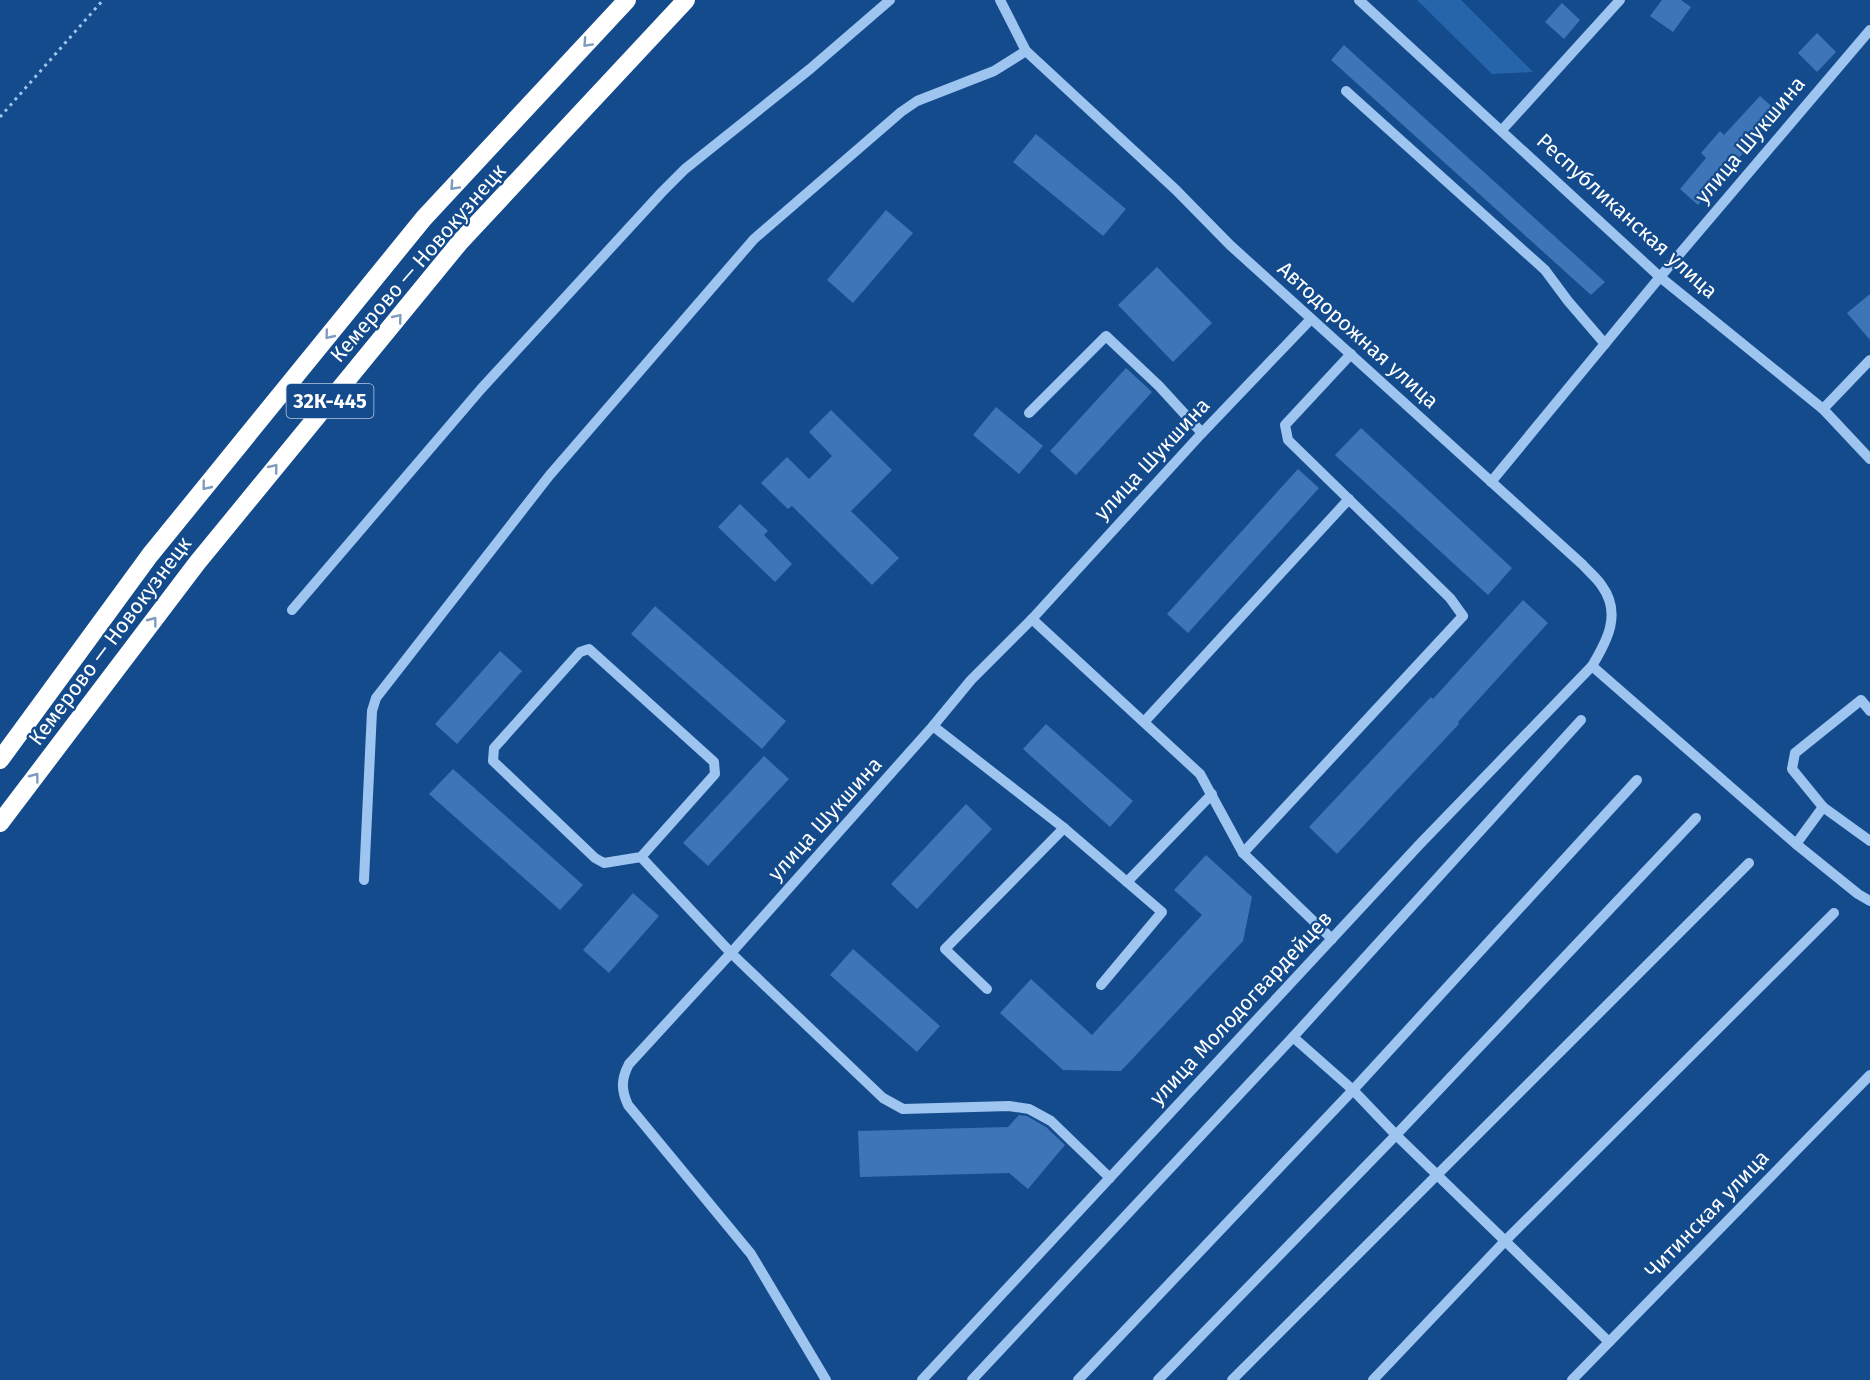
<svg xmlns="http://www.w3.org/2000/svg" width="1870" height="1380" font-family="'Fira Sans',sans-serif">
<rect width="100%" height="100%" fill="#144b8d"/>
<!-- green -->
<path fill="#2665ac" d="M1417 0H1461L1533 72 1492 74Z"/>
<!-- building -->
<g fill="#3d75b6">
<path d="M1662 0H1681L1691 7 1673 32 1650 16Z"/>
<path d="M1562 3 1580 20 1564 39 1545 22Z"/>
<path d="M1817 33 1836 52 1817 72 1798 53Z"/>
<path d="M1344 45 1605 282 1591 295 1331 60Z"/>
<path d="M1760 96 1778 112 1742 151 1744 152 1698 205 1680 189 1706 158 1701 153 1720 131 1724 135Z"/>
<path d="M1036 134 1126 209 1103 236 1013 162Z"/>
<path d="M886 210 913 233 853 303 827 280Z"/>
<path d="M1157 267 1212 323 1173 362 1118 305Z"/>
<path d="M1870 294V340L1847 313Z"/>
<path d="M1126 368 1152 392 1076 475 1050 451Z"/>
<path d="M996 407 1043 446 1019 474 973 435Z"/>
<path d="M831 410 892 470 851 511 899 558 872 585 792 506 788 509 761 483 787 457 809 479 832 456 809 432Z"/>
<path d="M1361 428 1512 568 1488 595 1335 455Z"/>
<path d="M1298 469 1319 488 1188 633 1167 614Z"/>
<path d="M740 504 768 531 764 535 792 564 775 582 718 527Z"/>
<path d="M1523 600 1548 623 1458 722 1459 724 1337 854 1309 827 1431 697 1433 699Z"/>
<path d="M655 606 786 721 762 749 631 634Z"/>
<path d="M500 651 522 671 457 744 435 724Z"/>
<path d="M1046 724 1133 801 1110 827 1023 749Z"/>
<path d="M764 756 789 779 708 866 683 843Z"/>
<path d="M453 769 583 885 560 910 429 794Z"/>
<path d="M966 804 992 829 917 909 891 884Z"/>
<path d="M1206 855 1252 897 1243 941 1121 1071 1063 1070 1000 1013 1031 979 1092 1035 1202 915 1174 890Z"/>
<path d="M633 893 659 916 609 973 583 950Z"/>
<path d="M853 949 940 1026 917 1052 830 975Z"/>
<path d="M1019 1115 1027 1116 1046 1127 1065 1145 1028 1189 1009 1173 860 1177 858 1131 1008 1127Z"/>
</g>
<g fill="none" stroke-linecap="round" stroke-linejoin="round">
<!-- path -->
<path stroke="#9ec4f0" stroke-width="3" stroke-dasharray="3 4.5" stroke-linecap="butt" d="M0 117 103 0"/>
<!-- minor -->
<g stroke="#9ec4f0" stroke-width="10">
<path d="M1359 0 1660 277 1823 409 1870 459"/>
<path d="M1346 91 1545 270 1568 301 1605 344"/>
<path d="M1502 130 1620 0"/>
<path d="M1823 409 1870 360"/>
<path d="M1029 413 1106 336 1159 386 1202 433"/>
<path d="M1491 482 1660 277 1870 30"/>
<path d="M292 610 481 389 662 192 685 169 810 69 890 0"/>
<path d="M1032 619 1200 774 1243 853 1332 939"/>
<path d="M589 649 714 762 715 774 641 857 604 863 595 858 493 761 494 748 580 652Z"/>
<path d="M1592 666 1796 844 1858 894 1870 901"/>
<path d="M1870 711 1861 700 1795 753 1792 769 1823 807 1870 841"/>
<path d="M1144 722 1349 499"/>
<path d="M933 726 1064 828 1162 912 1101 985"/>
<path d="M1796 844 1823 807"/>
<path d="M1243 853 1463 616 1450 598 1288 440 1285 425 1351 354"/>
<path d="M641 857 731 953 883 1098 903 1109 1009 1106 1029 1109 1051 1121 1110 1178"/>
<path d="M364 880 372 711 376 698 549 476 754 239 901 112 917 101 994 71 1026 51"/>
<path d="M1127 882 1212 794"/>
<path d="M987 989 945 949 1064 828"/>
<path d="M1293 1037 1353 1090 1396 1135 1609 1342"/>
<path d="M826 1380 751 1254 628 1105C621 1090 621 1079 629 1064L731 953 933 726 971 680 1032 619 1202 433 1311 319"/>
<path d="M922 1380 1419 845 1592 666C1607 641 1622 614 1602 586 1597 578 1589 572 1583 565L1230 245 1176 190 1026 51 1000 0"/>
<path d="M972 1380 1293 1037 1581 720"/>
<path d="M1078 1380 1353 1090 1637 780"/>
<path d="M1158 1380 1396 1135 1696 818"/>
<path d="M1232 1380 1749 863"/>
<path d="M1373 1380 1505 1241 1834 913"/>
<path d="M1572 1380 1870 1075"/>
</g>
<!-- highway -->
<g stroke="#fff" stroke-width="18">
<path d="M0 760 150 555 424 218 627 0"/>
<path d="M0 823 197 563 460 242 686 0"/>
</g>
</g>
<!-- one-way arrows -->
<defs><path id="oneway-chevron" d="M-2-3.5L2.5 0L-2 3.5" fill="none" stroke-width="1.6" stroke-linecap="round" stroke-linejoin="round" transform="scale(1.5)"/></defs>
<g stroke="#7e9cc0">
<use href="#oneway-chevron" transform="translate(587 43) rotate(133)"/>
<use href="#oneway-chevron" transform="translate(454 186) rotate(133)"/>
<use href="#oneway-chevron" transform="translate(398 318) rotate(-51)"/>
<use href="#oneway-chevron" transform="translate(329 335) rotate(129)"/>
<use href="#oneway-chevron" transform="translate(274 468) rotate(-51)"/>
<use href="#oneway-chevron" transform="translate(206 486) rotate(129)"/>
<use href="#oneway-chevron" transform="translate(153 621) rotate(-53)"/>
<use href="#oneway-chevron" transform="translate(35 777) rotate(-53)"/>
</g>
<g text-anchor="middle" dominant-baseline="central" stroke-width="4.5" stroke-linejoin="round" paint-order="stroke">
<!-- shield labels -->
<rect fill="#144b8d" stroke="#b8c9dd" stroke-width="1.5" x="286.5" y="384" width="87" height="34" rx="4.5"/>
<g font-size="20" font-weight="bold" fill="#fff">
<text x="330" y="401">32К-445</text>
</g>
<!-- street labels -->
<g font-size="21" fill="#fff" stroke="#144b8d">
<text transform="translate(1750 140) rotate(-50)">улица Шукшина</text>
<text transform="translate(1627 216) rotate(42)">Республиканская улица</text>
<text transform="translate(418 263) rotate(-49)">Кемерово — Новокузнецк</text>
<text transform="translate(1358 335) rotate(42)">Автодорожная улица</text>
<text transform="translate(1152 459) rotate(-47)">улица Шукшина</text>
<text transform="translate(110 641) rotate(-53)">Кемерово — Новокузнецк</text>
<text transform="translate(825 819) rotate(-48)">улица Шукшина</text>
<text transform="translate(1241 1008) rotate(-47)">улица Молодогвардейцев</text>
<text transform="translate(1707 1214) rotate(-46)">Читинская улица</text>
</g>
</g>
</svg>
